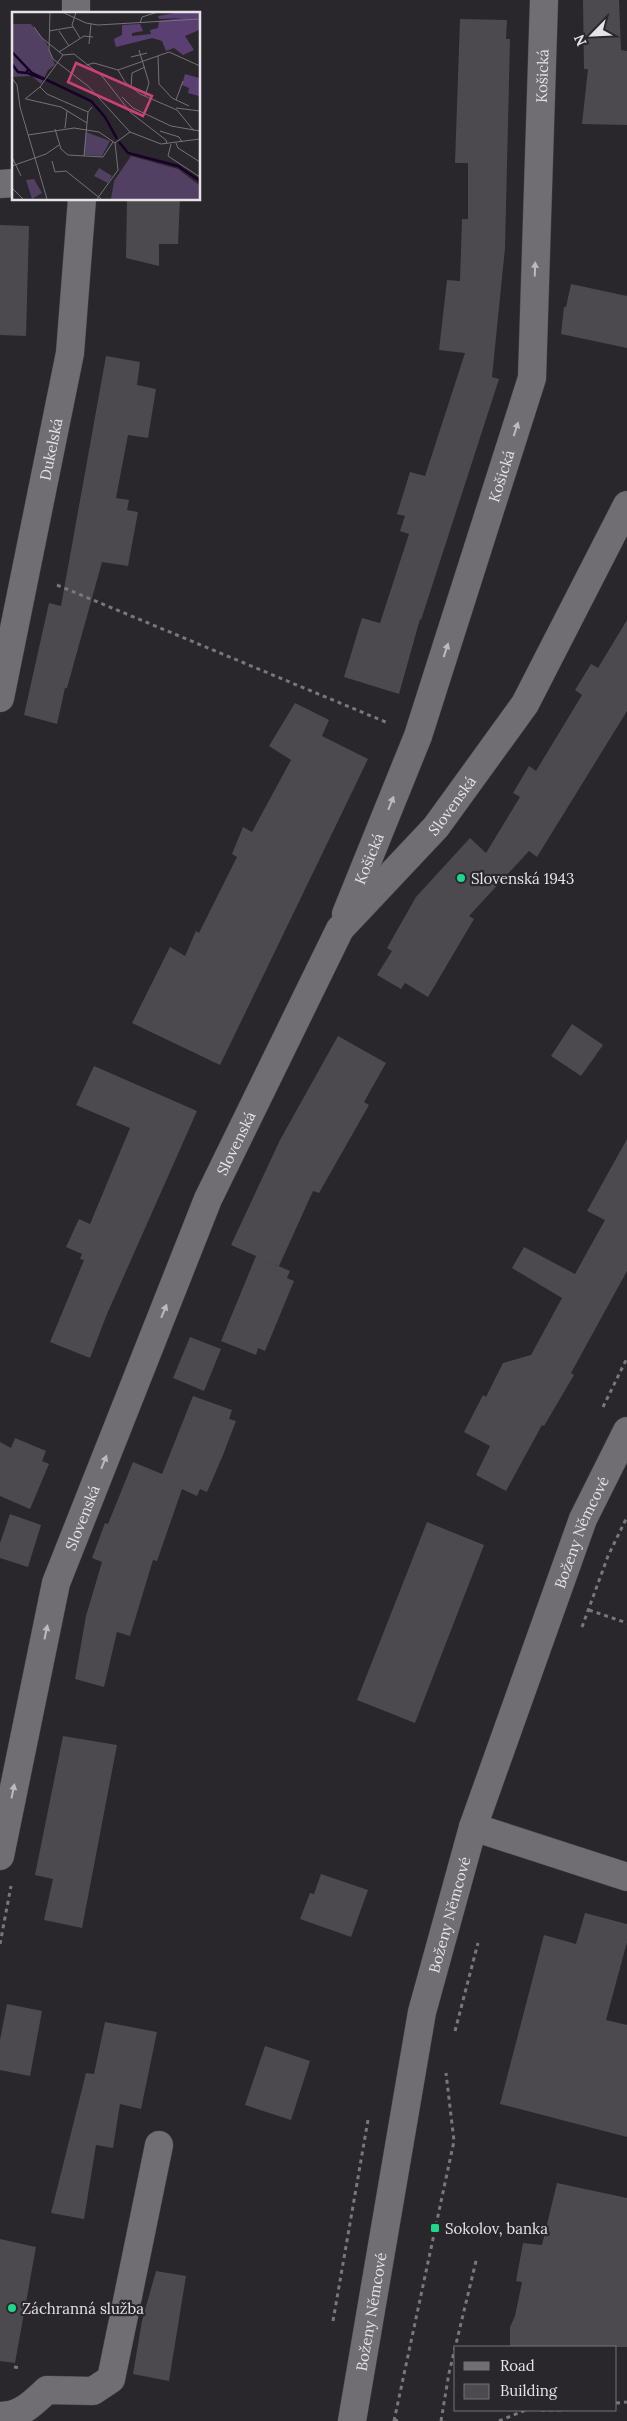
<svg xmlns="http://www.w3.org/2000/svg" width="627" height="2421" font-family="Lora,serif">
<rect width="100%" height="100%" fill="#29272b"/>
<!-- building -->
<g fill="#4d4a4f">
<path d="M583 0H619L621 50 627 51V125L582 124 588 69H584Z"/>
<path d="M460 19 507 20 506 39H510L505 248 492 377 499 379 421 620 420 619 399 694 344 677 362 618 380 623 409 534 400 531 405 516 397 514 410 472 425 476 465 353 439 350 447 280 460 281 462 219H468V163H455Z"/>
<path d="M127 199H180L178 244H159V266L126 258Z"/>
<path d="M0 225 29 226 26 336 0 335Z"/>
<path d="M571 284 627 296V348L561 334 564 307H566Z"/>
<path d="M106 356 140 362 137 385 156 389 148 438 128 435 116 498 129 500 127 510 138 512 128 566 102 562 67 688H65L57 724 24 715 49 603 61 606Z"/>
<path d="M627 620V711L537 857 529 851 469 916 474 919 428 997 405 983 401 989 377 975 392 951 387 948 416 897 470 838 486 853 520 797 513 793 529 766 536 771 582 695 575 690 591 664 598 668Z"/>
<path d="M295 703 329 720 322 736 368 759 220 1065 132 1023 170 947 185 956 196 931 199 933 237 857 232 854 243 827 252 832 291 760 269 746Z"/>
<path d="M572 1024 603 1045 581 1076 551 1056Z"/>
<path d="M338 1036 386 1063 364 1102 369 1105 319 1193 313 1191 279 1266 260 1258 290 1271 287 1278 294 1281 265 1351 258 1348 256 1355 221 1341 256 1256 231 1245 280 1140Z"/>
<path d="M94 1066 197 1111 107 1314 90 1358 50 1342 84 1260 80 1259 82 1254 66 1247 79 1219 90 1224 130 1128 76 1105Z"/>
<path d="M627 1139V1271L571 1373 574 1375 544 1426 542 1425 506 1491 476 1475 490 1446 464 1432 483 1395 486 1397 503 1363 531 1355 562 1298 512 1268 524 1247 575 1274 605 1220 587 1211Z"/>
<path d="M190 1337 221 1349 204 1391 173 1378Z"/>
<path d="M193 1396 232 1410 229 1419 236 1421 223 1455 207 1492 200 1489 197 1496 182 1489 157 1561 153 1560 130 1636 117 1632 104 1687 75 1679 86 1616 102 1562 92 1558 105 1523 108 1524 133 1462 162 1474Z"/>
<path d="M15 1438 46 1451 42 1461 49 1464 30 1509 0 1496V1442L11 1448Z"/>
<path d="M10 1514 41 1525 28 1567 0 1558V1543Z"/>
<path d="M427 1522 484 1545 415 1723 357 1700Z"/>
<path d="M63 1736 117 1745 82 1928 44 1920 53 1879 35 1875Z"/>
<path d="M321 1874 368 1890 351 1937 300 1919 310 1893 314 1894Z"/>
<path d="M585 1913 627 1924V1942L606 2020 627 2025V2137L500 2104 544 1935 576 1944Z"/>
<path d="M7 2004 42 2011 30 2076 0 2070V2040Z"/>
<path d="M105 2022 157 2032 141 2109 120 2104 113 2148 96 2145 84 2219 51 2213 86 2073 94 2074Z"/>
<path d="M265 2046 310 2061 291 2120 245 2105Z"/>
<path d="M557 2183 627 2198V2347H510V2327L515 2316 522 2282 516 2281 523 2243 542 2245Z"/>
<path d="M0 2239 36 2247 15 2363 0 2361Z"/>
<path d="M156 2271 186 2276 169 2381 133 2374 142 2321Z"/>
</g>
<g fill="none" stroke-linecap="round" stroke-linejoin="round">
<!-- minor casing -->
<g stroke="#444346" stroke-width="29">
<g id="minor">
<path d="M76 0V14"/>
<path d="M0 184 14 183"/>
<path id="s1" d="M0 698 70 353 82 199"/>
<path id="s2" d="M346 914 418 736 532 378 544 0"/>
<path d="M473 1827 627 1877"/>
<path id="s3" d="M0 1856 56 1583 208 1199 340 929 436 827 525 704 627 505"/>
<path d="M0 2416C21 2416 33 2403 47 2390L93 2391 111 2379 159 2145"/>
<path id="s4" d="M352 2421 422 2012 473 1827 583 1519 627 1431"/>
</g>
</g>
<!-- path -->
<g stroke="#78777a" stroke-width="3" stroke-dasharray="4 4" stroke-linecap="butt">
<path d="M57 585 388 723"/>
<path d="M603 1407 627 1358"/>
<path d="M589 1610 627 1623"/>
<path d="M582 1627 608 1556 627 1517"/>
<path d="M0 1944 11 1886"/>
<path d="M455 2031 478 1943"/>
<path d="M333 2321 368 2120"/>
<path d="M14 2367 22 2368"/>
<path d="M616 2403 627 2402"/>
<path d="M541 2410H562"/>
<path d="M394 2420 400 2421"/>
<path d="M394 2421 454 2141 446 2073"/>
<path d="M441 2421 449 2373 477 2257"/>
<path d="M499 2421 526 2410"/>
</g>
<!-- minor -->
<use href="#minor" stroke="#706e73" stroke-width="28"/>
</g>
<!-- one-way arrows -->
<defs><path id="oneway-solid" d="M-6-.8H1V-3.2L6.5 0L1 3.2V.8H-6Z" transform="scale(1.25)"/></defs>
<g fill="#bbbabe">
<use href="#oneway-solid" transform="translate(535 269) rotate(-88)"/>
<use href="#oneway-solid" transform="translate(516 429) rotate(-72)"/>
<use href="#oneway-solid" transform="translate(446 650) rotate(-72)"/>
<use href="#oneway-solid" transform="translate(391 803) rotate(-68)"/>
<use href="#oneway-solid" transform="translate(164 1311) rotate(-68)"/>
<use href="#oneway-solid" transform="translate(104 1462) rotate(-68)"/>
<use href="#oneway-solid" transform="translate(46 1632) rotate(-78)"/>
<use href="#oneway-solid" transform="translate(13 1791) rotate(-78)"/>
</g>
<!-- markers -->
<g fill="#1dd888" stroke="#29272b" stroke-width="2">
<circle cx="461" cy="878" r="5"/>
<rect x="430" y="2223" width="10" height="10" rx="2.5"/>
<circle cx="12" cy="2308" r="5"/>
</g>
<g text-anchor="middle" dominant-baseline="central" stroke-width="4.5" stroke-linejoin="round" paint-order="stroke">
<!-- street labels -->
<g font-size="15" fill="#e4e3e6" stroke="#29272b">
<text stroke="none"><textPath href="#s2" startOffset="870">Košická</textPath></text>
<text stroke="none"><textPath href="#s1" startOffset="254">Dukelská</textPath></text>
<text stroke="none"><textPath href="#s2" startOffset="465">Košická</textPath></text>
<text stroke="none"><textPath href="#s3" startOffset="1159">Slovenská</textPath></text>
<text stroke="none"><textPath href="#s2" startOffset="60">Košická</textPath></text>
<text stroke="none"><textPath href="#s3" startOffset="754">Slovenská</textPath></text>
<text stroke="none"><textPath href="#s3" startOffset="349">Slovenská</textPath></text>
<text stroke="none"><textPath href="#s4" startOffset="921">Boženy Němcové</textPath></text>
<text stroke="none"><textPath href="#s4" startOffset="516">Boženy Němcové</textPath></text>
<text stroke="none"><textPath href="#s4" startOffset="111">Boženy Němcové</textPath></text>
</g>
<!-- poi labels -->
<g font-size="15" fill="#e4e3e6" stroke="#29272b" text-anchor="start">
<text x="471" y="878">Slovenská 1943</text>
<text x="445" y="2228">Sokolov, banka</text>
<text x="22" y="2308">Záchranná služba</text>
</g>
</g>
<!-- overview -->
<g transform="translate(12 12)">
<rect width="188" height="188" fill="#29272b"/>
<path d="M0 12H19L35 32 43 53 36 58 29 72 20 64 0 65ZM74 120 98 129 90 144 72 143ZM119 144 166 157 187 173V187H99L102 169ZM87 156 100 164 96 171 82 164ZM22 167 30 181 20 187 14 168Z" fill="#524063"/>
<path d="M169 0H187V18L173 24 182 38 171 43 162 36 154 39 150 29 140 26 104 35 102 27 110 23V13L128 12 131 19 120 21V24L139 22 138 18 146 16 147 9 171 6 147 7 146 4ZM173 62 187 66V84L176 81 177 76 170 73Z" fill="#5a4072"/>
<path fill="none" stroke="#18002a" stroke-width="2.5" d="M0 40 20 61 79 89 93 105 105 127M0 52 6 60 14 61M15 58V61L31 67M107 130 116 141 166 154 188 169"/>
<path fill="none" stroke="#747276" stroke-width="1" d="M38 0 37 38 41 47 76 74 118 120 149 132 188 127M50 0 74 11 86 13 188 7M64 0 60 13 68 26M128 11 130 5 146 0M22 15 30 26 51 43M37 19 61 15M47 19 57 34M77 32 79 12M127 38 137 71 133 84M47 40 72 24 81 25M51 43 62 42 90 64 119 101 154 128 155 132M146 44 147 72 160 86 177 94M119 45 135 41M74 53 82 51 106 58M106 58 113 70 128 82 165 98 182 119M106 58 157 40 188 54M0 66 5 73 8 95 35 187M28 75 35 82 76 100M119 75 120 61 133 55M110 85 121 96 159 114 188 119M13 87 28 75 51 43M14 87 49 95 75 111M164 88 171 69M164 96 188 99M53 116 55 99M43 117 49 137 56 143 91 145 101 130M148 119 167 125 170 130M16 123 62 116 87 120 103 131M164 131 166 136 188 150M159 132 156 144 188 165M72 144 76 100 80 95M0 145 9 164M40 149 43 160 54 159 89 187M0 154 34 142 47 133M0 176 11 187M85 187 106 158 103 131 118 120"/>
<path fill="#c94177" fill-opacity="0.15" stroke="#c94177" stroke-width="2.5" d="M64 51 140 84 131 104 56 70Z"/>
<rect width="188" height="188" fill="none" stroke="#e4e3e6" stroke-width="2.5"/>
</g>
<!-- legend -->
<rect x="454" y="2346" width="162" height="65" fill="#29272b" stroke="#747276"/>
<rect x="464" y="2362" width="25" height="8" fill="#706e73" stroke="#747276"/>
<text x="500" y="2371" font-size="15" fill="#e4e3e6">Road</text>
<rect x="464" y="2384" width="25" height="15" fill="#4d4a4f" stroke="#747276"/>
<text x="500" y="2396" font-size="15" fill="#e4e3e6">Building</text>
<!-- north arrow -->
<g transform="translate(592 35) rotate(246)" stroke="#29272b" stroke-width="4" paint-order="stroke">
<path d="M0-4L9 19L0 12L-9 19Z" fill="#e4e3e6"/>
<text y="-8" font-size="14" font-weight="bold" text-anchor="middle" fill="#e4e3e6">N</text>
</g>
</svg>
